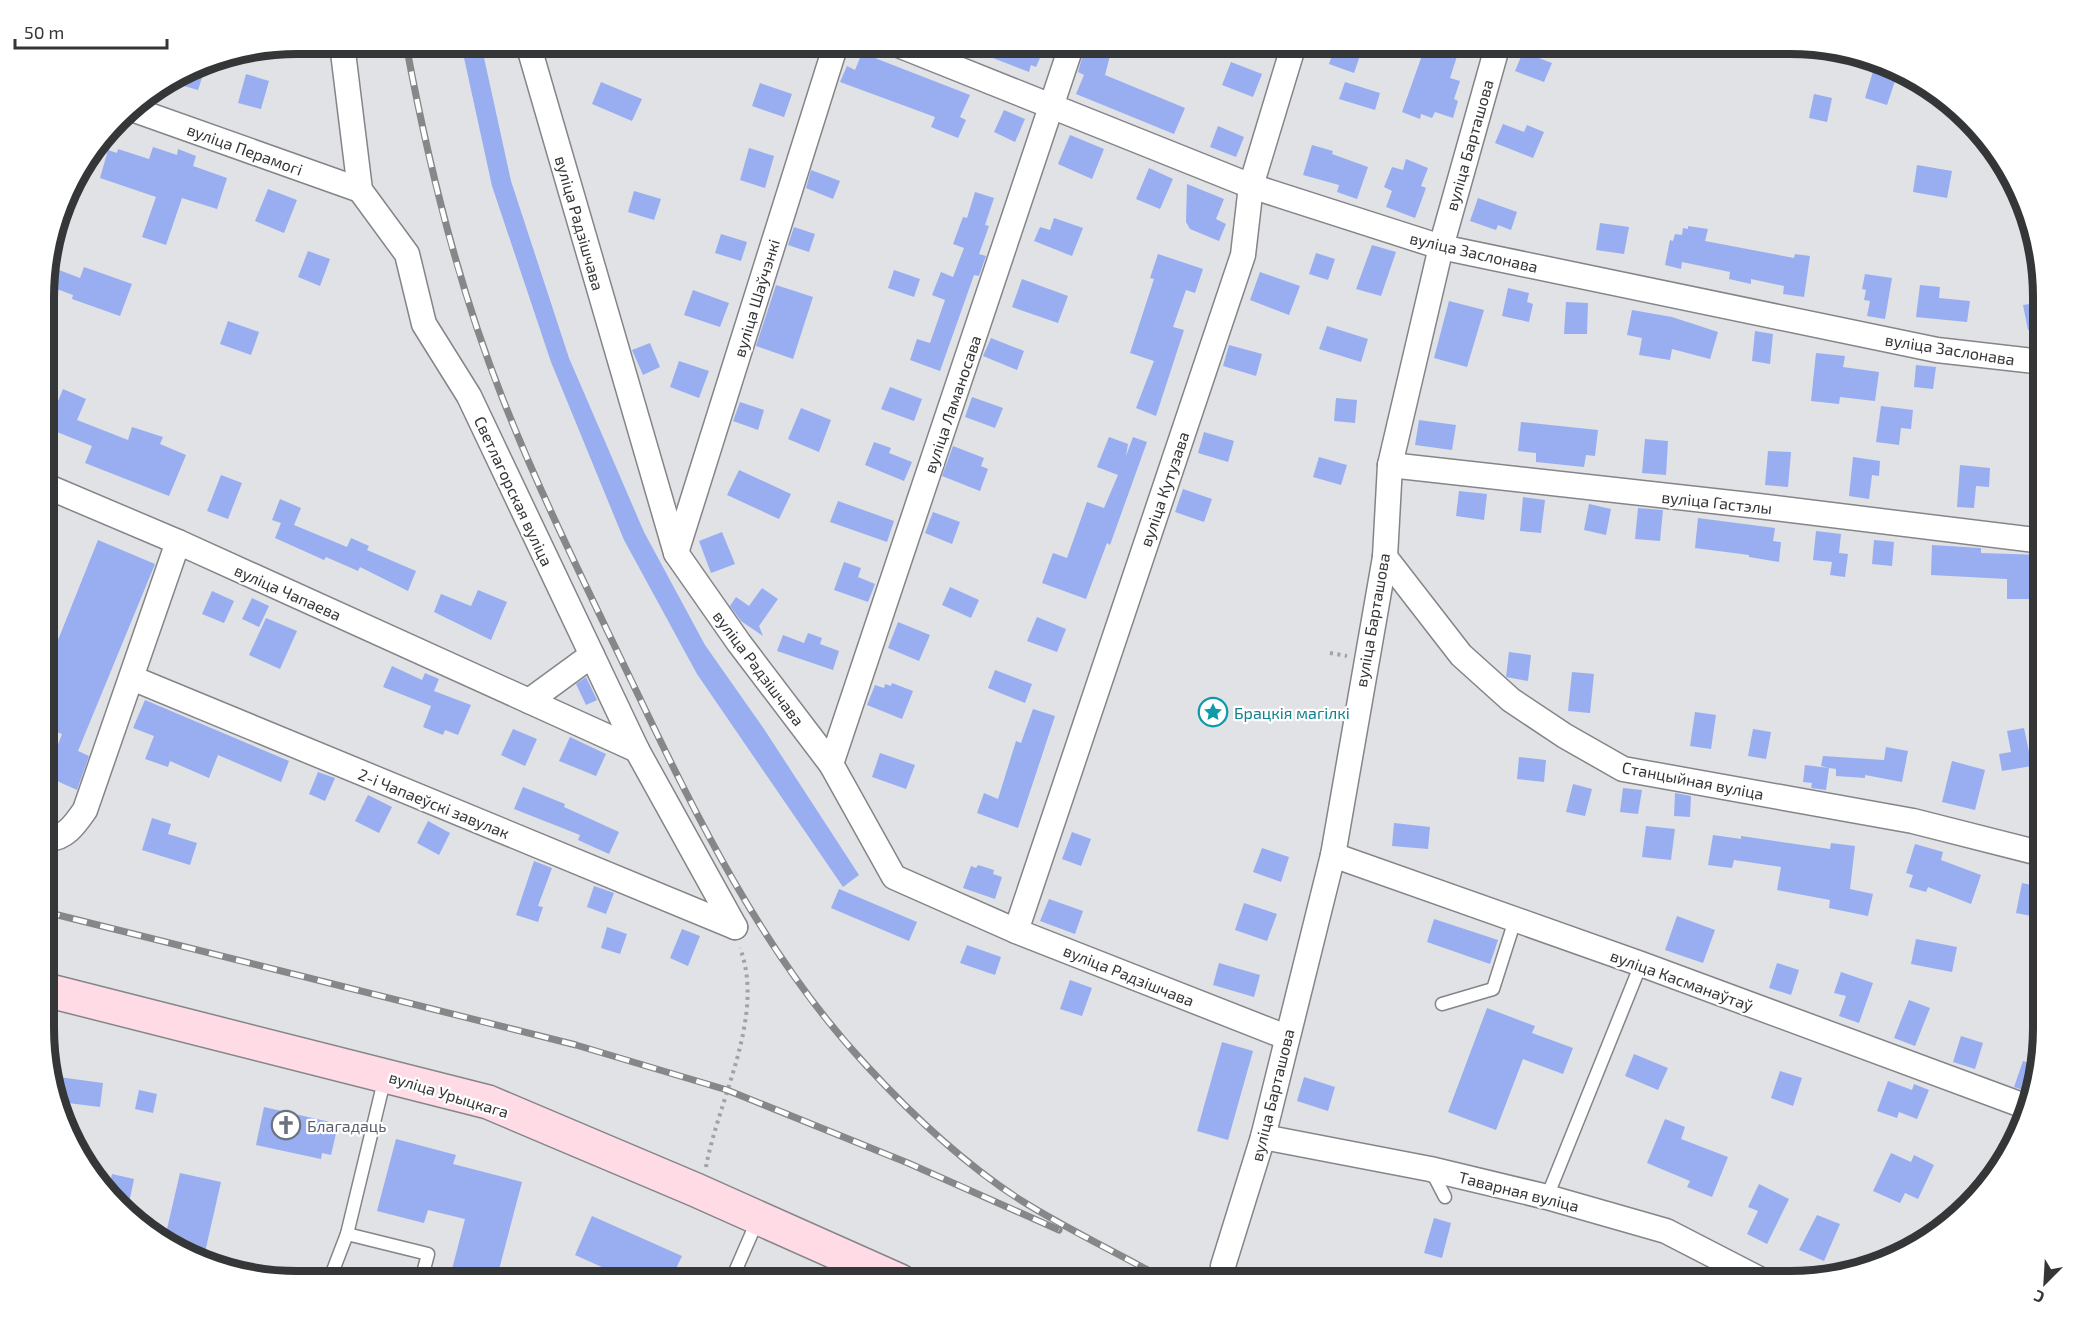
<svg xmlns="http://www.w3.org/2000/svg" width="2087" height="1325" font-family="'Exo 2',sans-serif">
<rect width="100%" height="100%" fill="#e0e2e5"/>
<!-- building -->
<g fill="#98aef1">
<path d="M461 44H481L511 181 569 358 644 532 705 645 764 729 859 875 843 887 697 674 624 540 551 362 492 186Z"/>
<path d="M999 44H1046L1036 67 1031 65 1029 72 993 58Z"/>
<path d="M1086 44H1113L1105 75 1185 108 1174 134 1076 94 1084 75 1078 72Z"/>
<path d="M1336 44H1364L1354 73 1329 64Z"/>
<path d="M1426 44H1461L1450 78 1460 81 1454 99 1458 101 1453 118 1435 112 1432 118 1421 114 1420 119 1402 112Z"/>
<path d="M1523 52 1552 63 1544 82 1515 71Z"/>
<path d="M862 53 970 95 960 117 966 120 958 138 931 127 935 117 840 82 847 66 855 70Z"/>
<path d="M207 62 198 90 170 82 201 63Z"/>
<path d="M1231 62 1262 74 1253 97 1222 85Z"/>
<path d="M1874 68 1897 75 1887 105 1865 98Z"/>
<path d="M246 74 269 81 261 109 238 103Z"/>
<path d="M601 82 642 99 632 121 592 104Z"/>
<path d="M1345 82 1380 93 1375 110 1339 99Z"/>
<path d="M760 83 792 94 784 117 752 106Z"/>
<path d="M1814 94 1832 98 1827 122 1809 118Z"/>
<path d="M1004 110 1025 119 1015 142 994 132Z"/>
<path d="M1503 124 1524 132 1527 125 1544 132 1533 158 1495 143Z"/>
<path d="M1218 126 1244 137 1236 157 1210 147Z"/>
<path d="M1070 135 1104 149 1092 179 1058 164Z"/>
<path d="M1312 145 1333 151 1332 154 1368 167 1357 199 1337 192 1339 185 1303 175Z"/>
<path d="M153 147 177 155 178 149 196 156 193 166 227 178 217 209 182 198 166 245 142 237 156 197 100 178 108 150 117 153 118 149 149 159Z"/>
<path d="M749 148 774 156 765 188 740 180Z"/>
<path d="M1406 159 1428 168 1421 186 1426 188 1415 218 1386 207 1392 191 1384 187 1392 167 1403 170Z"/>
<path d="M1917 165 1952 171 1947 198 1913 192Z"/>
<path d="M1149 168 1173 179 1160 209 1136 199Z"/>
<path d="M811 170 840 181 833 199 806 188Z"/>
<path d="M1187 184 1224 199 1216 219 1226 224 1219 241 1190 229 1186 222Z"/>
<path d="M268 189 297 200 284 233 255 221Z"/>
<path d="M634 191 661 199 654 220 628 212Z"/>
<path d="M975 192 994 198 985 225 989 226 979 254 986 256 979 276 974 275 940 371 910 360 917 339 930 343 945 300 932 295 941 272 953 277 964 248 953 244 963 217 967 218Z"/>
<path d="M1478 198 1517 212 1511 230 1498 225 1496 230 1470 221Z"/>
<path d="M1054 218 1083 228 1072 256 1034 241 1040 227 1050 230Z"/>
<path d="M1600 223 1629 227 1624 254 1596 250Z"/>
<path d="M1688 226 1708 229 1705 241 1794 258 1795 254 1810 256 1804 297 1783 294 1784 286 1751 279V284L1729 279 1730 272 1682 262 1681 269 1665 265 1670 240 1673 241 1675 234 1682 235 1683 228 1688 229Z"/>
<path d="M794 227 815 234 809 252 788 245Z"/>
<path d="M721 234 747 242 741 261 715 253Z"/>
<path d="M1372 245 1396 252 1381 296 1356 289Z"/>
<path d="M308 251 330 259 320 286 298 277Z"/>
<path d="M1316 253 1335 259 1328 280 1309 274Z"/>
<path d="M1158 254 1203 269 1195 293 1186 290 1173 327 1184 330 1156 416 1136 408 1154 361 1130 353 1154 279 1150 278Z"/>
<path d="M46 265 80 278 84 267 132 284 120 316 72 299 73 295 46 285Z"/>
<path d="M894 270 920 279 914 297 888 288Z"/>
<path d="M1260 272 1300 286 1289 315 1250 300Z"/>
<path d="M1865 274 1892 278 1885 319 1867 316 1870 301 1864 300 1866 290 1862 289Z"/>
<path d="M1022 279 1068 296 1058 323 1012 307Z"/>
<path d="M776 285 813 297 793 359 756 346Z"/>
<path d="M1920 285 1940 287 1939 298 1970 301 1967 322 1916 317Z"/>
<path d="M1508 288 1529 293 1527 302 1533 304 1529 322 1502 316Z"/>
<path d="M693 290 729 303 720 327 684 315Z"/>
<path d="M1449 301 1484 310 1467 367 1434 358Z"/>
<path d="M1566 302 1588 303 1587 334H1564Z"/>
<path d="M2043 302V327L2028 330 2023 305Z"/>
<path d="M1632 310 1672 317 1718 332 1710 359 1672 349 1670 360 1639 355 1642 338 1627 335Z"/>
<path d="M228 321 259 332 251 355 220 344Z"/>
<path d="M1327 326 1368 339 1361 362 1319 349Z"/>
<path d="M1755 331 1773 334 1770 364 1752 361Z"/>
<path d="M991 338 1024 351 1017 370 983 356Z"/>
<path d="M650 343 660 367 643 375 632 350Z"/>
<path d="M1229 345 1262 354 1256 376 1223 366Z"/>
<path d="M1816 353 1845 356 1843 367 1879 372 1875 401 1840 397 1839 404 1811 401Z"/>
<path d="M679 361 709 371 699 398 670 387Z"/>
<path d="M1916 365 1936 367 1933 389 1914 387Z"/>
<path d="M890 387 922 399 914 421 881 409Z"/>
<path d="M63 389 86 399 77 420 128 440 132 427 163 437 160 444 186 455 169 496 85 463 92 446 47 428Z"/>
<path d="M972 397 1003 408 995 428 965 417Z"/>
<path d="M1336 398 1357 400 1355 423 1334 421Z"/>
<path d="M740 402 764 410 758 430 733 421Z"/>
<path d="M1881 406 1913 410 1911 429 1901 428 1899 445 1876 442Z"/>
<path d="M801 408 831 420 819 452 788 439Z"/>
<path d="M1419 420 1456 425 1452 450 1415 445Z"/>
<path d="M1521 422 1598 430 1595 456 1586 455 1584 467 1536 462V453L1518 451Z"/>
<path d="M1204 432 1234 441 1228 462 1198 453Z"/>
<path d="M1109 437 1128 444 1126 456 1133 437 1147 442 1110 545 1107 543 1086 599 1042 583 1053 553 1067 558 1087 502 1104 508 1118 475 1097 467Z"/>
<path d="M1645 439 1668 441 1666 475 1642 473Z"/>
<path d="M874 442 891 448 889 453 912 462 904 481 865 465Z"/>
<path d="M953 446 984 458 981 466 988 469 980 491 942 476Z"/>
<path d="M1768 451 1791 452 1788 487 1765 485Z"/>
<path d="M1319 457 1347 465 1341 485 1313 477Z"/>
<path d="M1853 457 1880 461 1879 476 1872 475 1869 499 1849 496Z"/>
<path d="M1960 465 1990 468 1989 487 1976 486 1974 508 1957 507Z"/>
<path d="M739 470 791 494 779 519 727 495Z"/>
<path d="M221 475 242 483 228 519 207 511Z"/>
<path d="M1183 489 1212 499 1204 522 1175 512Z"/>
<path d="M1459 491 1487 494 1484 520 1456 516Z"/>
<path d="M1523 497 1545 500 1541 533 1520 531Z"/>
<path d="M280 499 301 508 294 525 347 547 351 538 369 546 367 550 416 571 408 591 360 567 358 571 326 557 324 560 275 538 281 523 272 520Z"/>
<path d="M838 501 894 521 887 542 830 522Z"/>
<path d="M1589 504 1611 509 1606 535 1584 530Z"/>
<path d="M1638 508 1663 510 1660 541 1635 539Z"/>
<path d="M933 512 960 522 952 544 925 533Z"/>
<path d="M1698 518 1775 528 1773 541 1781 542 1779 562 1749 557V555L1695 548Z"/>
<path d="M1816 531 1841 534 1839 553 1848 554 1845 577 1830 575 1832 562 1813 560Z"/>
<path d="M722 532 735 564 711 573 699 541Z"/>
<path d="M98 540 155 564 78 751 89 756 77 790 46 776 62 734 46 728V670Z"/>
<path d="M1874 540 1894 542 1892 566 1872 564Z"/>
<path d="M1932 545 1981 548V553L2038 555 2037 599H2007V579L1931 575Z"/>
<path d="M844 562 861 568 858 577 875 584 868 602 834 590Z"/>
<path d="M950 587 979 600 971 618 942 605Z"/>
<path d="M762 588 778 599 759 626 763 636 741 621 730 606 736 597 749 606Z"/>
<path d="M478 590 507 602 491 640 434 612 441 594 471 606Z"/>
<path d="M212 591 234 601 224 623 202 614Z"/>
<path d="M252 598 269 606 259 627 242 619Z"/>
<path d="M1037 617 1066 629 1057 652 1027 641Z"/>
<path d="M266 618 297 631 280 669 249 655Z"/>
<path d="M898 622 930 635 919 661 888 648Z"/>
<path d="M808 633 822 638 820 644 839 651 833 670 777 651 783 635 804 643Z"/>
<path d="M1509 652 1531 655 1528 681 1506 677Z"/>
<path d="M392 666 422 680 425 673 439 679 434 691 471 705 458 735 445 730 443 735 423 727 431 706 383 687Z"/>
<path d="M995 670 1032 684 1025 703 988 688Z"/>
<path d="M1572 672 1594 674 1590 713 1568 711Z"/>
<path d="M586 677 597 700 586 705 576 684Z"/>
<path d="M892 683 913 691 902 719 867 705 875 685 884 688 885 684 891 686Z"/>
<path d="M145 700 289 761 281 782 218 755 209 778 170 761 168 767 145 759 154 736 133 728Z"/>
<path d="M1033 709 1055 716 1018 828 977 813 984 793 998 799 1016 741 1021 743Z"/>
<path d="M1695 712 1716 715 1711 749 1690 746Z"/>
<path d="M2024 728 2032 766 2002 771 1999 754 2011 752 2007 731Z"/>
<path d="M513 729 537 739 525 766 501 755Z"/>
<path d="M1753 729 1771 732 1766 759 1748 756Z"/>
<path d="M570 737 606 754 596 776 559 761Z"/>
<path d="M1886 747 1908 751 1902 782 1865 775V778L1836 776V769L1829 768 1826 790 1811 788 1812 783 1803 782 1805 765 1829 768 1821 766 1823 756 1884 760Z"/>
<path d="M880 753 915 765 906 789 872 777Z"/>
<path d="M1519 757 1546 760 1544 782 1517 779Z"/>
<path d="M1952 761 1985 770 1975 810 1942 802Z"/>
<path d="M318 772 335 778 325 801 309 794Z"/>
<path d="M1573 784 1592 789 1585 816 1566 812Z"/>
<path d="M523 787 565 804 564 807 619 832 609 854 578 840 580 835 514 809Z"/>
<path d="M1623 788 1642 790 1638 814 1620 812Z"/>
<path d="M1675 793 1691 796 1690 817 1674 816Z"/>
<path d="M368 795 392 807 379 833 355 821Z"/>
<path d="M152 818 171 824 168 834 197 843 190 865 142 850Z"/>
<path d="M428 821 450 833 439 855 417 843Z"/>
<path d="M1394 823 1430 827 1428 849 1392 846Z"/>
<path d="M1646 826 1675 829 1671 860 1642 857Z"/>
<path d="M1072 832 1091 839 1081 866 1062 859Z"/>
<path d="M1713 835 1741 839V836L1830 849 1831 843 1855 846 1850 889 1873 894 1868 916 1829 908 1830 900 1777 890 1781 867 1734 860 1732 868 1708 865Z"/>
<path d="M1915 844 1943 852 1941 860 1981 875 1971 904 1928 887 1926 892 1909 887 1913 875 1906 873Z"/>
<path d="M1262 848 1289 857 1281 882 1253 872Z"/>
<path d="M534 861 552 868 538 906 543 907 538 922 516 915Z"/>
<path d="M978 865 994 870 993 874 1002 877 995 899 963 888 971 866 976 868Z"/>
<path d="M2022 883 2042 887 2037 917 2016 913Z"/>
<path d="M594 886 614 893 606 914 587 907Z"/>
<path d="M839 889 917 922 909 941 831 908Z"/>
<path d="M1049 899 1083 911 1075 934 1040 921Z"/>
<path d="M1244 903 1277 914 1267 941 1235 930Z"/>
<path d="M1677 916 1715 930 1703 963 1665 950Z"/>
<path d="M1434 919 1498 940 1490 964 1427 942Z"/>
<path d="M607 927 627 934 620 954 601 948Z"/>
<path d="M682 929 700 936 688 966 670 958Z"/>
<path d="M1916 939 1957 947 1952 972 1911 964Z"/>
<path d="M967 945 1001 957 995 975 960 963Z"/>
<path d="M1219 963 1260 975 1254 997 1213 985Z"/>
<path d="M1777 963 1799 970 1791 995 1769 988Z"/>
<path d="M1841 972 1873 983 1859 1023 1839 1016 1846 996 1834 993Z"/>
<path d="M1070 980 1092 988 1082 1016 1060 1009Z"/>
<path d="M1909 1000 1930 1008 1915 1046 1894 1038Z"/>
<path d="M1487 1008 1535 1026 1532 1033 1573 1048 1563 1074 1523 1059 1496 1130 1448 1112Z"/>
<path d="M1961 1036 1983 1043 1975 1069 1953 1062Z"/>
<path d="M1222 1042 1253 1051 1228 1140 1197 1131Z"/>
<path d="M1634 1054 1668 1068 1658 1090 1625 1076Z"/>
<path d="M2023 1061 2039 1066 2033 1093 2014 1087Z"/>
<path d="M1780 1071 1802 1078 1793 1106 1771 1098Z"/>
<path d="M51 1076 103 1083 100 1107 60 1102Z"/>
<path d="M1304 1077 1335 1087 1328 1111 1297 1101Z"/>
<path d="M1888 1081 1912 1090 1914 1084 1929 1090 1917 1119 1899 1112 1897 1118 1877 1111Z"/>
<path d="M139 1090 157 1094 153 1113 135 1109Z"/>
<path d="M264 1107 330 1122 329 1128 337 1129 331 1155 322 1153 321 1159 256 1145Z"/>
<path d="M1665 1119 1685 1127 1681 1139 1728 1157 1712 1197 1687 1187 1690 1181 1647 1163Z"/>
<path d="M396 1139 456 1155 453 1164 522 1182 496 1281H449L465 1219 428 1210 424 1223 377 1211Z"/>
<path d="M1891 1153 1911 1162 1914 1155 1934 1165 1918 1199 1905 1193 1900 1203 1873 1191Z"/>
<path d="M180 1173 221 1182 203 1261 164 1242Z"/>
<path d="M112 1174 134 1179 128 1208 109 1188Z"/>
<path d="M1759 1184 1789 1199 1767 1244 1747 1234 1758 1211 1748 1207Z"/>
<path d="M1817 1215 1840 1224 1824 1261 1799 1250Z"/>
<path d="M592 1216 682 1256 670 1281H633L575 1255Z"/>
<path d="M1434 1218 1451 1223 1442 1258 1424 1253Z"/>
</g>
<g fill="none" stroke-linecap="round" stroke-linejoin="round">
<!-- service casing -->
<g stroke="#848589" stroke-width="15">
<g id="service">
<path d="M1442 1004 1493 989 1515 920"/>
<path d="M1431 1170 1445 1197"/>
<path d="M1547 1197 1641 964"/>
<path d="M347 1234 428 1254 421 1281"/>
<path d="M329 1281 347 1234 385 1077"/>
<path d="M731 1281 758 1219"/>
</g>
</g>
<!-- minor casing -->
<g stroke="#848589" stroke-width="27">
<g id="minor">
<path d="M342 44 360 190 407 254 424 324 469 396 637 750 735 927"/>
<path d="M528 44 676 553 739 643 831 764 894 877 1016 931 1286 1037"/>
<path d="M896 44 1251 186 1441 247 1937 350 2043 362"/>
<path d="M129 108 360 190"/>
<path d="M1390 465 1758 506 2043 541"/>
<path d="M46 486 178 542 637 750"/>
<path d="M676 553 836 44"/>
<path d="M1385 557 1461 655 1511 700 1565 736 1623 769 1913 821 2043 854"/>
<path d="M132 678 735 927"/>
<path d="M529 701 592 655"/>
<path d="M831 764 1072 44"/>
<path d="M46 838C64 841 76 823 85 810L178 542"/>
<path d="M1333 855 1641 964 2030 1108"/>
<path d="M1016 931 1243 255 1251 186 1294 44"/>
<path d="M1263 1137 1430 1169 1547 1197 1666 1231 1763 1281"/>
<path d="M1223 1266 1263 1137 1333 855 1385 557 1390 465 1441 247 1498 44"/>
</g>
</g>
<!-- secondary casing -->
<g stroke="#848589" stroke-width="36">
<path id="secondary" d="M46 990 488 1102 696 1190 900 1281"/>
</g>
<!-- path -->
<g stroke="#a1a2a4" stroke-width="4" stroke-dasharray="3 4.5" stroke-linecap="butt">
<path d="M1330 653 1347 656"/>
<path d="M706 1167C718 1100 766 1016 740 948"/>
</g>
<!-- service -->
<use href="#service" stroke="#fff" stroke-width="12"/>
<!-- minor -->
<use href="#minor" stroke="#fff" stroke-width="24"/>
<!-- secondary -->
<use href="#secondary" stroke="#fedbe5" stroke-width="33"/>
<!-- rail casing -->
<g stroke="#858788" stroke-width="7">
<g id="rail">
<path d="M406 44C428 163 457 283 502 397 540 494 587 588 632 682 696 816 763 954 865 1064 911 1114 964 1164 1022 1201 1064 1227 1109 1249 1153 1273"/>
<path d="M46 912 576 1045 727 1090 908 1163 1059 1230"/>
<path d="M1147 1270 1172 1281"/>
</g>
</g>
<!-- rail -->
<use href="#rail" stroke="#fff" stroke-width="4.5" stroke-dasharray="14" stroke-linecap="butt"/>
</g>
<!-- icons -->
<defs>
<g id="sight-ring" transform="scale(1.5)"><circle r="9.5" fill="#fff" stroke="#0f9aa8" stroke-width="1.5"/><path d="M0-6L1.8-2.2L6-1.7L2.9 1.2L3.7 5.4L0 3.3L-3.7 5.4L-2.9 1.2L-6-1.7L-1.8-2.2Z" fill="#0f9aa8"/></g>
<g id="church-ring" transform="scale(1.5)"><circle r="9.5" fill="#fff" stroke="#6b7280" stroke-width="1.5"/><path d="M-1.2-6h2.4v3.5h3.3v2.4h-3.3V6h-2.4V-.1h-3.3v-2.4h3.3Z" fill="#6b7280"/></g>
</defs>
<g fill-rule="evenodd">
<use href="#sight-ring" x="1213" y="712"/>
<use href="#church-ring" x="286" y="1125"/>
</g>
<g text-anchor="middle" dominant-baseline="central" stroke-width="4.5" stroke-linejoin="round" paint-order="stroke">
<!-- street labels -->
<g font-size="16" fill="#353637" stroke="#fff">
<text transform="translate(1469 145) rotate(-74)">вуліца Барташова</text>
<text transform="translate(245 149) rotate(20)">вуліца Перамогі</text>
<text transform="translate(580 223) rotate(74)">вуліца Радзішчава</text>
<text transform="translate(1474 252) rotate(13)">вуліца Заслонава</text>
<text transform="translate(756 298) rotate(-73)">вуліца Шаўчэнкі</text>
<text transform="translate(1950 349) rotate(9)">вуліца Заслонава</text>
<text transform="translate(952 404) rotate(-71)">вуліца Ламаносава</text>
<text transform="translate(1164 489) rotate(-71)">вуліца Кутузава</text>
<text transform="translate(514 491) rotate(65)">Светлагорская вуліца</text>
<text transform="translate(1717 502) rotate(6)">вуліца Гастэлы</text>
<text transform="translate(288 592) rotate(24)">вуліца Чапаева</text>
<text transform="translate(1372 620) rotate(-80)">вуліца Барташова</text>
<text transform="translate(759 668) rotate(53)">вуліца Радзішчава</text>
<text transform="translate(1693 780) rotate(11)">Станцыйная вуліца</text>
<text transform="translate(434 803) rotate(22)">2-і Чапаеўскі завулак</text>
<text transform="translate(1129 975) rotate(22)">вуліца Радзішчава</text>
<text transform="translate(1682 980) rotate(20)">вуліца Касманаўтаў</text>
<text transform="translate(449 1094) rotate(17)">вуліца Урыцкага</text>
<text transform="translate(1272 1095) rotate(-76)">вуліца Барташова</text>
<text transform="translate(1519 1191) rotate(14)">Таварная вуліца</text>
</g>
<!-- culture labels -->
<g font-size="16" fill="#0d838f" stroke="#fff" text-anchor="start">
<text x="1234" y="712">Брацкія магілкі</text>
</g>
<!-- worship labels -->
<g font-size="16" fill="#5b616d" stroke="#fff" text-anchor="start">
<text x="307" y="1125">Благадаць</text>
</g>
</g>
<!-- crop -->
<path d="M0 0H2087V1325H0ZM297 54H1790A243 243 0 0 1 2033 297V1028A243 243 0 0 1 1790 1271H297A243 243 0 0 1 54 1028V297A243 243 0 0 1 297 54Z" fill="#fff" fill-rule="evenodd"/>
<path fill="none" stroke="#353637" stroke-width="8" d="M297 54H1790A243 243 0 0 1 2033 297V1028A243 243 0 0 1 1790 1271H297A243 243 0 0 1 54 1028V297A243 243 0 0 1 297 54Z"/>
<!-- north arrow -->
<g transform="translate(2045 1283) rotate(204)" stroke="#ffffff" stroke-width="4.5" paint-order="stroke">
<path d="M0-4.5L10 22L0 15L-10 22Z" fill="#353637"/>
<text y="-9" font-size="16" font-weight="bold" text-anchor="middle" fill="#353637">С</text>
</g>
<!-- scale -->
<path d="M15 39v9h152v-9" fill="none" stroke="#353637" stroke-width="3"/>
<text x="24" y="39" font-size="18" fill="#353637" stroke="#ffffff" stroke-width="4.5" paint-order="stroke">50 m</text>
</svg>
